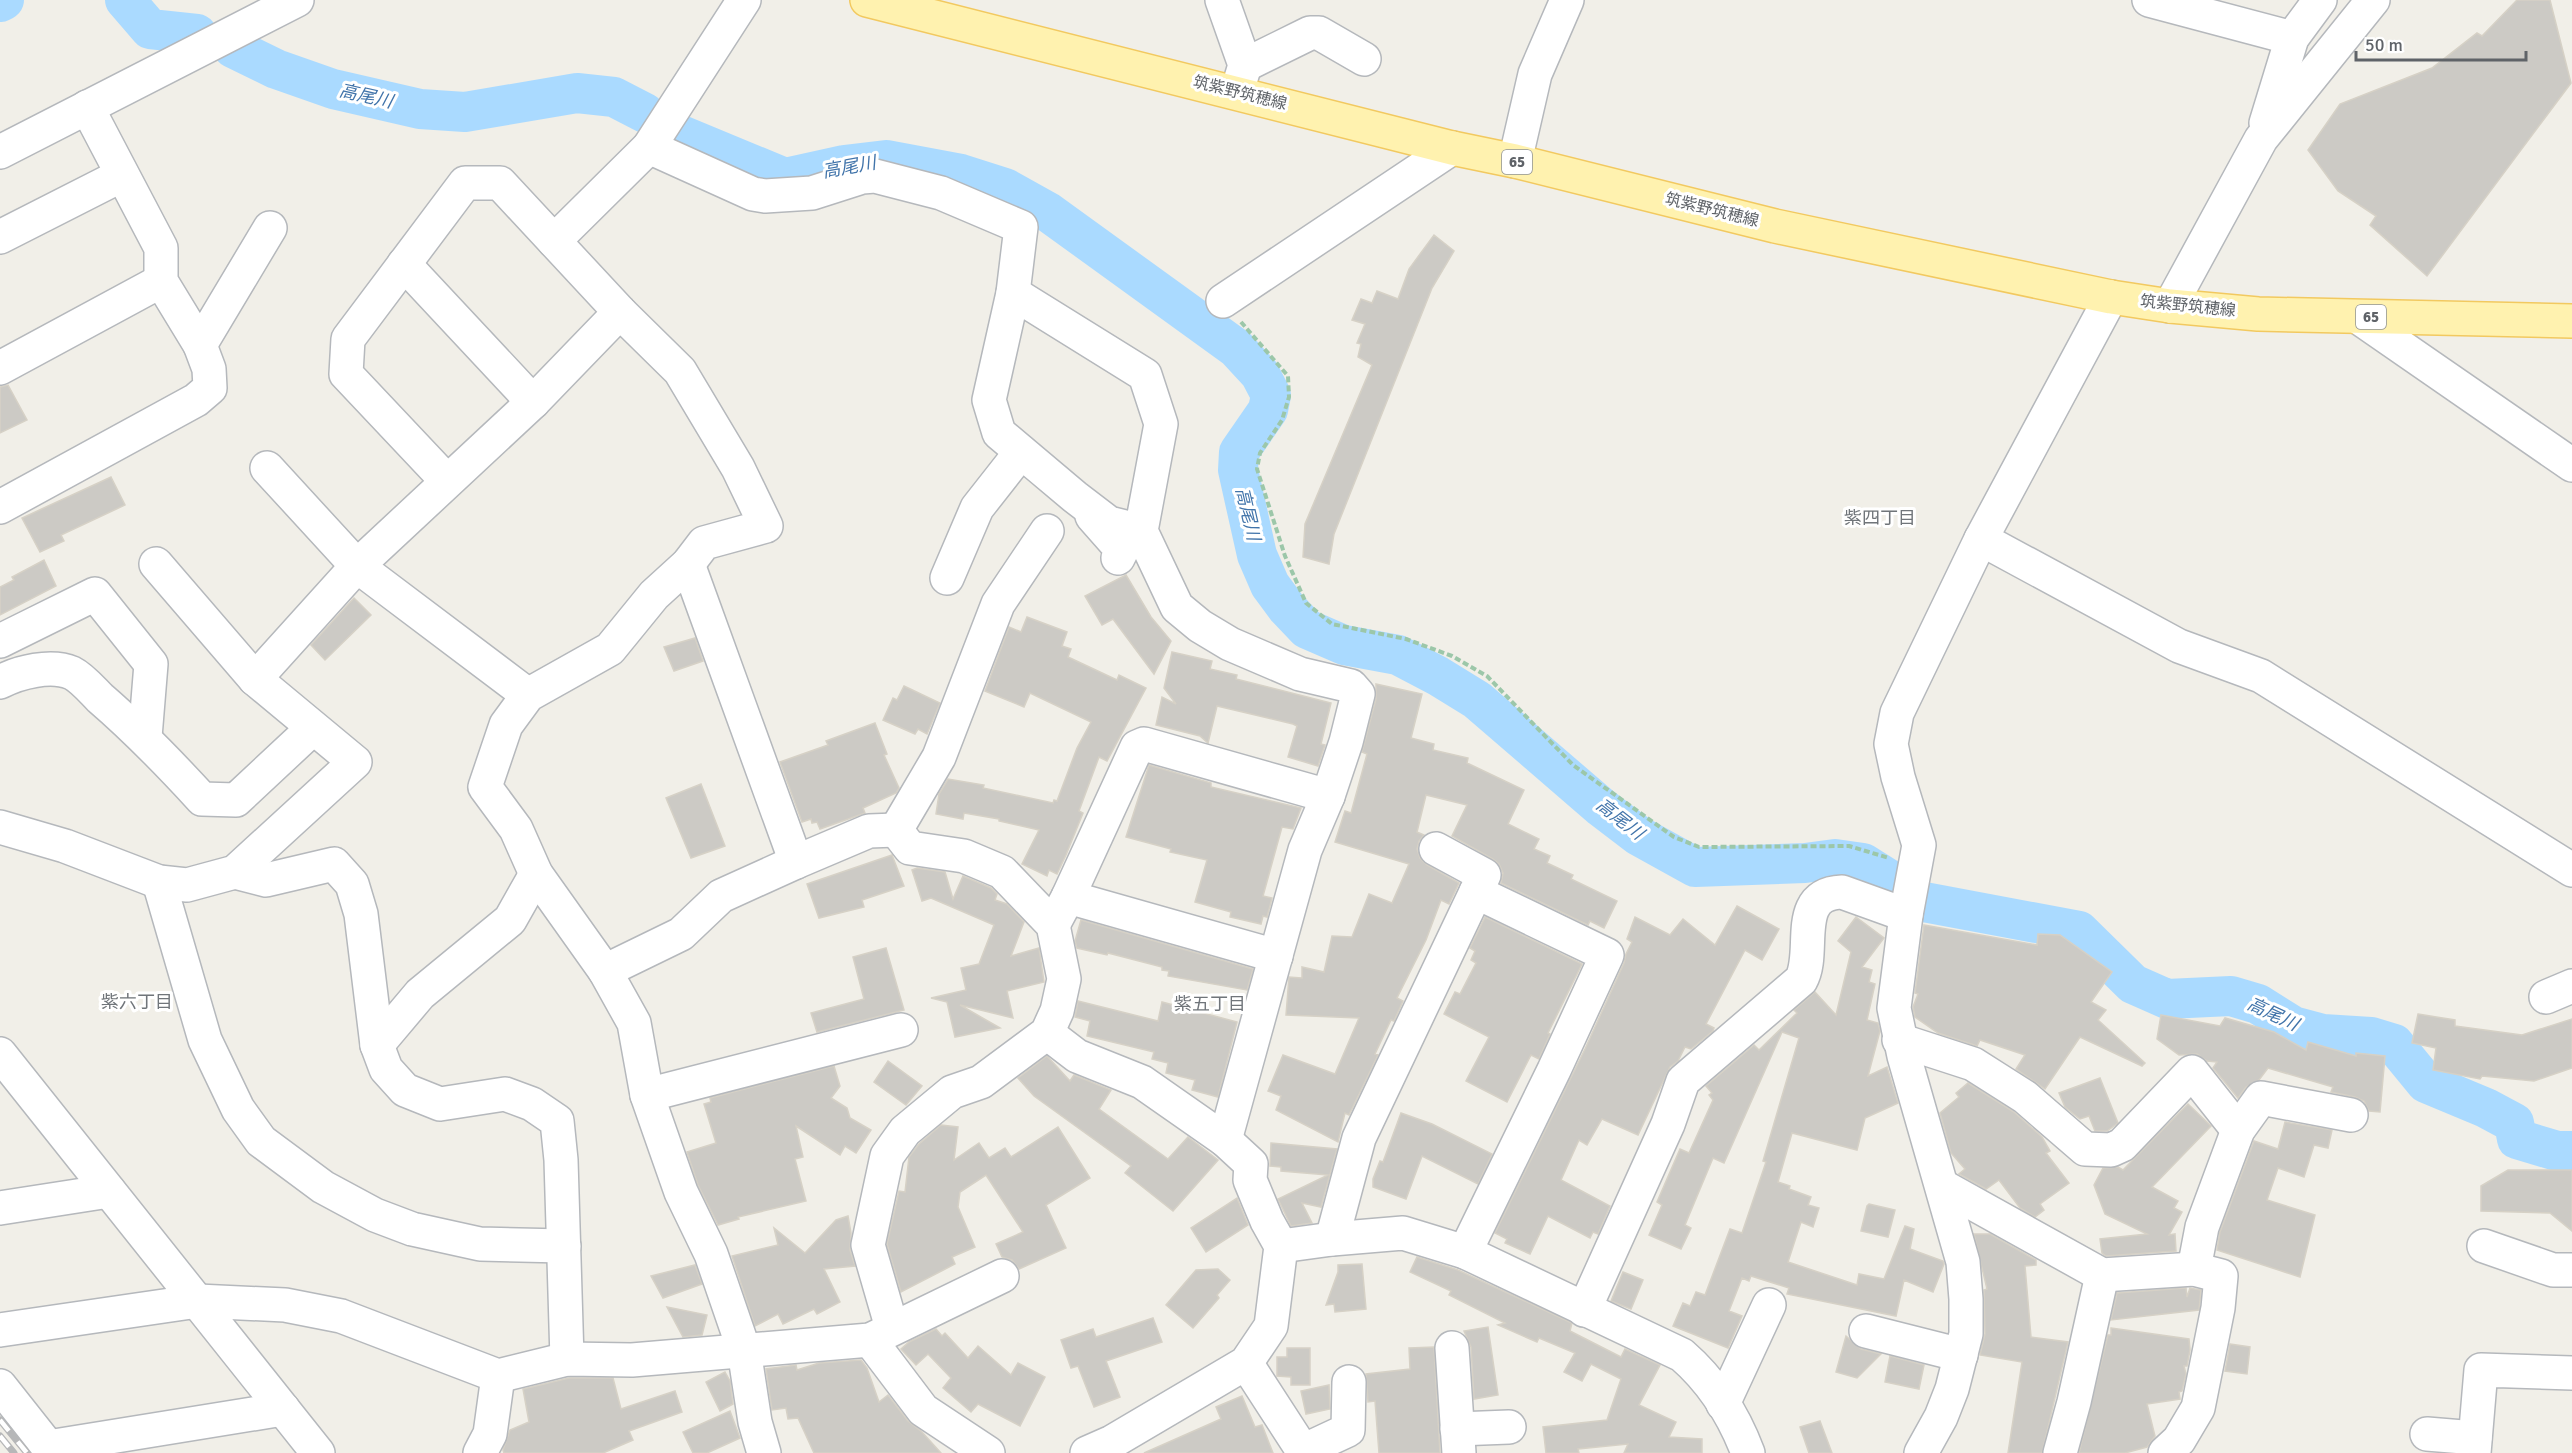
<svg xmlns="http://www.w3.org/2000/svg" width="2572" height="1453" font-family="Signika,'Noto Sans JP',sans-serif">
<rect width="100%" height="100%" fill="#f1efe8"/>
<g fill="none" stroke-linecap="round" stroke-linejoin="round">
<!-- river -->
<g stroke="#aadaff" stroke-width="40">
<path d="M125 0 150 29 197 34"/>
<path d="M0 2 4 0"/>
<path d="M233 48 276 69 333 89 420 109 465 112 577 93 614 97 645 113"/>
<path d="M681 135 785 178 844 165 886 160 961 174 1005 188 1048 212 1236 348 1260 374 1271 395 1268 410 1239 452 1238 470 1257 555 1270 585 1287 608 1307 629 1344 645 1398 655 1438 676 1477 700 1601 807 1639 836 1695 867 1805 863 1835 859 1863 863 1901 887"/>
<path d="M1924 902 2079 931 2133 984 2167 999 2231 996 2258 1004 2293 1026 2323 1034 2371 1037 2394 1044 2426 1083 2486 1108 2514 1123 2517 1139 2557 1151H2572"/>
</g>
</g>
<!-- building -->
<g fill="#cccac5" stroke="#d6d1c6" stroke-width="1.5">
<path d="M2517 0H2550L2571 83 2427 276 2370 225 2376 216 2338 191 2308 150 2340 104 2432 68 2477 33 2482 36Z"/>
<path d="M1434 235 1454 251 1432 288 1334 534 1329 564 1303 557 1305 524 1372 365 1358 357 1361 344 1357 343 1365 324 1352 320 1361 299 1372 303 1377 291 1398 299 1409 269Z"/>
<path d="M8 385 27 420 0 433V387Z"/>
<path d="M111 477 125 505 61 535 64 541 40 552 22 518Z"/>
<path d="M44 560 56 586 0 615V587L14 580 12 577Z"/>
<path d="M1126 575 1151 617 1171 641 1154 674 1113 619 1102 625 1085 596Z"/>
<path d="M354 598 371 615 325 660 311 645Z"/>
<path d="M1027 617 1067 632 1062 646 1071 649 1068 657 1117 680 1119 675 1146 688 1107 761 1099 757 1079 811 1083 813 1066 855 1057 874 1049 870 1047 876 1022 864 1039 830 999 821V819L964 813 963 819 936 814 939 794 948 779 984 785 983 788 1053 803 1054 800 1057 801 1077 748 1091 722 1030 693 1024 707 985 691 1009 627 1021 632Z"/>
<path d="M695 638 703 661 674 671 664 647Z"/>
<path d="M1172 652 1212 661 1210 669 1237 675 1236 679 1331 703 1321 744 1325 745 1318 766 1288 757 1297 726 1293 724 1217 706 1208 743 1200 736 1156 725 1162 697 1176 704 1164 688Z"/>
<path d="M1376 684 1422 694 1411 738 1434 744 1433 750 1468 758 1467 763 1524 790 1508 824 1539 839 1534 849 1550 856 1547 863 1573 875 1571 879 1617 901 1604 928 1590 921 1588 925 1501 883 1503 873 1499 864 1493 859 1452 836 1467 805 1426 795 1417 832 1424 835 1419 841 1417 849 1420 858 1427 865 1459 883 1449 904 1441 900 1426 940 1397 998 1403 1001 1394 1021 1391 1020 1375 1054 1378 1055 1349 1115 1345 1113 1338 1142 1276 1110 1281 1096 1268 1091 1283 1055 1335 1074 1359 1018 1286 1015 1289 977 1302 978V967L1324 972 1332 936 1352 937 1369 894 1392 903 1409 864 1335 842 1345 811 1351 813 1367 754 1362 752 1376 699Z"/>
<path d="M904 686 940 703 927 734 918 729 915 734 883 720 893 698 897 700Z"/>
<path d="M875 723 887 754 884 755 899 788 896 793 863 808 865 813 820 829 817 822 812 823 811 819 802 822 780 762 828 745 826 741Z"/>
<path d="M1149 765 1211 783V787L1301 808 1293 829 1282 827 1263 896 1272 898 1271 902 1267 917 1263 916 1261 924 1230 917 1231 912 1195 902 1207 860 1170 852 1171 849 1126 837Z"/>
<path d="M701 784 725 846 691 858 666 798Z"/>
<path d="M892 855 904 886 862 900 864 907 819 918 807 884Z"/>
<path d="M917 868 945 872 953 899 963 876 991 888 997 894 995 900 1007 904 1024 922 1011 956 1039 948 1044 982 1007 991 1013 1018 960 1005 1000 1028 955 1037 947 1002 931 998 966 990 961 968 979 964 994 925 931 898 922 901 912 870Z"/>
<path d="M1737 906 1779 929 1762 960 1745 950 1706 1024 1714 1028 1713 1031 1691 1049 1685 1047 1678 1061 1670 1067 1638 1135 1602 1119 1587 1145 1579 1140 1561 1180 1610 1206 1598 1234 1593 1232 1590 1238 1548 1216 1530 1254 1505 1243 1507 1239 1495 1233 1585 1049 1624 963 1626 954 1632 942 1627 939 1635 917 1670 935 1683 919 1715 945Z"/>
<path d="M1485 917 1582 964 1548 1033 1550 1034 1539 1059 1531 1055 1507 1102 1466 1081 1489 1037 1444 1014 1455 992 1460 994 1476 963 1471 960 1475 951 1470 948Z"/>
<path d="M1856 917 1884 938 1862 967 1872 970 1869 982 1875 984 1867 1020 1878 1023 1880 1031 1868 1076 1887 1067 1898 1103 1865 1118 1857 1150 1792 1133 1778 1182 1790 1186 1789 1189 1811 1197 1808 1205 1819 1208 1813 1227 1801 1222 1788 1262 1857 1285 1859 1274 1884 1279 1905 1226 1914 1229 1910 1249 1943 1261 1944 1264 1933 1292 1904 1280 1896 1316 1787 1294 1789 1288 1751 1276 1749 1281 1742 1278 1729 1311 1742 1316 1728 1348 1673 1326 1683 1303 1690 1306 1696 1292 1705 1295 1730 1229 1742 1233 1766 1162 1763 1161 1799 1038 1782 1032 1724 1163 1713 1158 1685 1225 1691 1228 1681 1249 1649 1235 1662 1205 1657 1202 1680 1149 1689 1153 1713 1100 1709 1095 1712 1093 1706 1086 1754 1045 1759 1050 1797 1013 1794 1010 1815 992 1836 1015 1851 952 1838 941Z"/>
<path d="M1081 920 1253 969 1247 990 1168 976 1169 971 1162 970V967L1108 953 1107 955 1077 948 1075 941Z"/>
<path d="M1924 925 2037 945 2038 934 2060 935 2112 972 2091 1002 2106 1010 2098 1020 2145 1063 2142 1066 2080 1037 2045 1089 2016 1069 2025 1055 1980 1040 1977 1046 1938 1033 1915 1017 1913 1007 1918 994 1915 993Z"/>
<path d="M886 948 904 1010 817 1032 811 1013 864 999 853 957Z"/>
<path d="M1078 1001 1158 1021 1162 1002 1237 1022 1218 1097 1192 1090 1195 1080 1166 1073 1168 1063 1152 1059 1154 1052 1087 1036 1090 1021 1075 1017Z"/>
<path d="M2418 1014 2455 1020V1026L2522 1035 2572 1019V1068L2534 1081 2482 1076 2480 1079 2433 1070 2436 1048 2412 1043Z"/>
<path d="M2161 1015 2220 1026 2225 1018 2274 1032 2306 1050 2308 1042 2356 1056V1053L2385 1056 2380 1112 2369 1111 2364 1101 2355 1097 2331 1092 2333 1087 2268 1068 2259 1080 2246 1087 2238 1098 2213 1068 2217 1062 2207 1061 2197 1054 2179 1055 2157 1039Z"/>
<path d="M1047 1056 1070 1081 1074 1075 1111 1090 1099 1109 1168 1159 1188 1137 1218 1160 1173 1211 1125 1173 1131 1166 1034 1096 1018 1078Z"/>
<path d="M888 1061 922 1086 906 1105 874 1082Z"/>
<path d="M834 1066 840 1086 831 1098 847 1108 850 1118 871 1130 856 1153 845 1146 840 1155 796 1126 803 1157 795 1159 806 1201 738 1217 739 1219 718 1225 698 1185 687 1152 716 1143 704 1104 711 1102 710 1098Z"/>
<path d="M2100 1078 2118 1123 2107 1131H2095L2089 1116 2080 1119 2065 1107 2059 1093Z"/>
<path d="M1968 1083 2014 1112 2042 1137 2050 1151 2046 1153 2069 1183 2040 1204 2044 1210 2035 1217 2020 1208 1999 1180 1986 1189 1959 1174 1965 1169 1951 1153 1940 1113 1959 1097 1956 1093Z"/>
<path d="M2188 1104 2211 1126 2152 1187 2178 1201 2174 1208 2182 1212 2169 1235 2175 1234 2176 1251 2106 1256 2102 1253 2100 1239 2147 1234 2105 1214 2094 1185 2103 1168 2118 1167 2123 1170Z"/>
<path d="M1401 1113 1432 1124 1492 1154 1478 1184 1422 1156 1406 1199 1373 1187V1179L1380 1161 1383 1162Z"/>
<path d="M2285 1122 2332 1130 2328 1148 2314 1145 2304 1177 2278 1168 2267 1200 2315 1215 2300 1277 2217 1250 2220 1232 2254 1141 2278 1149Z"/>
<path d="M941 1125 958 1127 954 1160 979 1143 989 1158 1005 1148 1011 1157 1058 1127 1090 1178 1046 1205 1066 1248 1019 1269 1012 1260 1002 1257 996 1244 1023 1232 986 1175 960 1192 958 1207 975 1247 952 1257 955 1264 901 1292 887 1244 899 1191 905 1192 909 1157 919 1144Z"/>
<path d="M1271 1143 1337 1149 1321 1207 1302 1203 1312 1223 1291 1226 1278 1199 1328 1175 1281 1171V1167L1270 1166Z"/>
<path d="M2508 1170H2572V1231L2550 1213 2481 1211V1186Z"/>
<path d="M1237 1198 1248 1225 1206 1252 1191 1228Z"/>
<path d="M1869 1204 1895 1210 1888 1237 1861 1231 1867 1206Z"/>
<path d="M848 1216 851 1233 850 1250 855 1266 824 1269 840 1302 817 1314 814 1309 783 1324 778 1314 755 1326 732 1256 778 1245 774 1228 805 1253 836 1220Z"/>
<path d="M1974 1234H1990L2036 1260V1265L2025 1266 2031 1337 2068 1342 2042 1453H2008L2022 1362 1980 1355 1985 1334 1984 1290 1987 1289Z"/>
<path d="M1417 1257 1458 1270 1572 1323 1570 1331 1621 1357 1625 1349 1660 1365 1639 1405 1676 1422 1669 1437 1702 1439V1453H1624L1628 1444 1578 1449 1579 1453H1546L1543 1427 1607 1420 1621 1379 1591 1364 1582 1381 1564 1372 1575 1353 1539 1338 1537 1342 1498 1325 1505 1323 1449 1295 1451 1291 1410 1272Z"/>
<path d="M1362 1264 1366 1309 1335 1312 1334 1304 1326 1305 1338 1272V1265Z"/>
<path d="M695 1265 702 1284 663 1298 651 1276Z"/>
<path d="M1218 1269 1230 1280 1217 1295 1219 1298 1193 1328 1166 1305 1196 1270Z"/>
<path d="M1623 1272 1643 1280 1631 1309 1611 1301Z"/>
<path d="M2186 1288 2187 1297 2190 1288 2201 1290 2199 1310 2111 1320 2117 1293Z"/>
<path d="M667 1307 707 1315 702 1335 683 1337Z"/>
<path d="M1153 1318 1162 1342 1106 1361 1120 1397 1094 1407 1078 1366 1071 1368 1061 1340 1093 1329 1096 1337Z"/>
<path d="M1488 1327 1498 1395 1474 1399 1471 1347 1464 1331Z"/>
<path d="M2111 1328 2189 1339 2190 1350 2187 1366H2184L2186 1374 2182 1391 2179 1392 2180 1399 2147 1404 2155 1436 2147 1447 2125 1453H2079L2108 1335H2111Z"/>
<path d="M936 1329 942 1336 945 1333 968 1358 978 1346 1011 1375 1018 1363 1045 1377 1020 1426 978 1404 971 1412 943 1388 951 1378 928 1354 916 1365 901 1349 909 1342Z"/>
<path d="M1846 1336 1861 1349 1881 1354 1857 1378 1836 1372Z"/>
<path d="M2230 1344 2250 1347 2247 1374 2225 1371Z"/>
<path d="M1434 1347 1440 1453H1379L1375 1401 1368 1402 1366 1374 1410 1369 1409 1348Z"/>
<path d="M1287 1348H1310V1385H1291V1377L1277 1376V1357H1287Z"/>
<path d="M1890 1356 1924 1365 1919 1389 1885 1382Z"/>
<path d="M861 1360 867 1368 879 1402 888 1395 908 1421 922 1432 941 1453H814L798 1418 788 1419 786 1408 772 1410 766 1369 796 1365 797 1370 819 1363Z"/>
<path d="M725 1372 730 1381 733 1404 720 1411 706 1382Z"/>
<path d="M569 1378H613L621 1409 675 1391 682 1412 629 1431 633 1440 603 1453H504L503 1450 510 1430 529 1422 523 1389Z"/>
<path d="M1329 1385 1330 1409 1306 1414 1301 1391Z"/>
<path d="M1242 1396 1255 1427 1262 1425 1273 1453H1144L1221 1419 1216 1407Z"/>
<path d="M730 1411 740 1438 707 1453H693L683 1432Z"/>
<path d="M1820 1421 1832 1453H1809L1800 1427Z"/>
</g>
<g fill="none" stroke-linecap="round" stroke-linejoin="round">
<!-- minor casing -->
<g stroke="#b5b8bc" stroke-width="36">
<g id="minor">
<path d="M1222 0 1245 65 1239 85"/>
<path d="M2149 0 2292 38"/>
<path d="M1245 65 1310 33H1319L1364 59"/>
<path d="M2266 123 2292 38 2320 0"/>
<path d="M649 147 753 194 765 196 812 193 862 177 875 176 941 193 1021 227 1013 293 989 400 999 433 1075 497 1109 523 1141 531"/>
<path d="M0 152 297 0"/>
<path d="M1515 161 1535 74 1567 0"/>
<path d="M0 237 122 175"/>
<path d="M554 241 649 147 744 0"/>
<path d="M404 264 533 402"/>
<path d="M1013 293 1145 375 1161 424 1141 531 1177 607 1200 626 1230 644 1300 674 1351 686 1358 694 1346 742 1328 796 1305 850 1225 1140"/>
<path d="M1223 301 1452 148"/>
<path d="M2170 306 2261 139 2373 0"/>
<path d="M2358 317 2572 465"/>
<path d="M200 345 270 228"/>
<path d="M0 368 161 281"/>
<path d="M267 468 357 566 528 695"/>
<path d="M446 480 346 374 348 339 465 183H500L620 312 680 371 738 468 766 526 704 543 688 564 654 595 610 649 528 695 506 725 485 787 516 829 536 874 605 971 634 1023 647 1095 681 1192 711 1254 744 1350 755 1422 764 1453"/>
<path d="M0 507 196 400 210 388 209 369 200 345 161 281V248L87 107"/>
<path d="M1092 516 1122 550 1118 558"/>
<path d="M1981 539 2179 646 2261 676 2572 870"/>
<path d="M688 564 796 862 869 831 896 830"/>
<path d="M947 578 977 508 1021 452"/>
<path d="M0 641 95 594 151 664 145 737"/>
<path d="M255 679 357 566 533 402 620 312"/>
<path d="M0 682C19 672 51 664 72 673 82 678 92 690 100 698 136 729 169 763 202 799L236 800 312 729"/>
<path d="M0 827 65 846 159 882 187 885 235 872 355 762 255 679 156 564"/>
<path d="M896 830 939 757 998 604 1047 531"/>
<path d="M235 872 266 880 334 864 352 884 361 914 377 1045 386 1069 405 1090 440 1104 505 1094 532 1104 557 1121 561 1160 567 1359"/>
<path d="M159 882 205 1040 238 1109 261 1141 323 1187 375 1215 412 1229 480 1244 564 1246"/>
<path d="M1068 897 1276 956"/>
<path d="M1053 925 1068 897 1137 747 1144 744 1328 796"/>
<path d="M605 971 681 934 721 896 796 862"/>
<path d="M2546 997 2572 986"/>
<path d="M1047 1033 1077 1056 1142 1082 1225 1140 1251 1164 1250 1180 1267 1221 1281 1246 1271 1326 1246 1363 1112 1442 1087 1453"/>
<path d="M1899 1040 1973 1064 2025 1097 2085 1149 2111 1150 2122 1145 2192 1072 2238 1130"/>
<path d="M377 1045 420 994 510 920 536 874"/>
<path d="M0 1054 318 1453"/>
<path d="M647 1095 901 1030"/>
<path d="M1942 1186 2102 1275 2194 1269 2221 1276 2218 1308 2198 1408 2179 1440 2165 1453"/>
<path d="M0 1208 109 1191"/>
<path d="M1332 1239 1359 1138 1484 875 1436 849"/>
<path d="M1281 1246 1332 1239 1403 1233 1465 1252 1682 1355C1712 1381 1734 1416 1748 1453"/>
<path d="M2484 1246 2553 1270H2572"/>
<path d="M1465 1252 1554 1070 1607 955 1476 892"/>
<path d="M2194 1269 2202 1227 2238 1130 2261 1098 2351 1115"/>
<path d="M1584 1310 1668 1124 1683 1081 1801 980C1817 952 1791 894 1842 892L1906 915"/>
<path d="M892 1328 868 1245 887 1156 905 1131 952 1092 981 1082 1047 1033 1057 1011 1064 979 1053 925 1002 872 964 856 910 848 896 830"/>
<path d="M0 1330 198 1301 285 1305 341 1316 498 1376 567 1359 632 1360 870 1340 1002 1276"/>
<path d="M1866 1331 1961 1355"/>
<path d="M870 1340 923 1410 988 1453"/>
<path d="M1452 1348 1459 1453"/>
<path d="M1246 1363 1303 1451 1348 1430 1349 1382"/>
<path d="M0 1386 53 1453"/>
<path d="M1723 1404 1769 1305"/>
<path d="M1457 1429 1509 1427"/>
<path d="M2427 1434 2475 1438"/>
<path d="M48 1447 283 1409"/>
<path d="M480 1453 490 1434 498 1376"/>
<path d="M1921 1453 1941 1417 1952 1389 1966 1334V1299L1963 1262 1904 1056 1894 1008 1906 915 1919 845 1898 777 1891 744 1897 713 1981 539 2111 297"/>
<path d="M2060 1453 2074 1402 2102 1275"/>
<path d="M2474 1453 2481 1370 2572 1373"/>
</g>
</g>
<!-- major casing -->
<g stroke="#f2c960" stroke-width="36">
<path id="major" d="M867 0 1452 148 1515 161 1775 226 2111 297 2170 306 2258 314 2572 321"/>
</g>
<!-- path -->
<path stroke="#9cc7a9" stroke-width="4" stroke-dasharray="6 3" stroke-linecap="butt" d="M1241 322 1288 376 1289 397 1282 420 1260 453 1257 469 1285 556 1306 603 1332 624 1406 639 1452 656 1487 676 1573 765 1674 837 1699 847 1849 846 1889 858"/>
<!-- minor -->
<use href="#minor" stroke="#fff" stroke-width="33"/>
<!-- major -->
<use href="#major" stroke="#fff2af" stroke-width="33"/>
<!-- rail casing -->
<g stroke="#b6b7b8" stroke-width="7">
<g id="rail">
<path d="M0 1420 27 1453"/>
<path d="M0 1436 14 1453"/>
</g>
</g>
<!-- rail -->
<use href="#rail" stroke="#fff" stroke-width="4.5" stroke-dasharray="14" stroke-linecap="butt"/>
</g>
<g text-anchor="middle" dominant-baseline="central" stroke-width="6" stroke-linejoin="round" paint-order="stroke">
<!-- shield labels -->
<g fill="#fff" stroke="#8f9295" stroke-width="1.5">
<rect x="1502" y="150" width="30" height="24" rx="4.5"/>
<rect x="2356" y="305" width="30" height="24" rx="4.5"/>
</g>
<g font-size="15" font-weight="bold" fill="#5f6368">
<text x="1517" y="162">65</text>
<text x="2371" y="317">65</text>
</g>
<!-- street labels -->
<g font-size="16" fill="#5f6368" stroke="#fff">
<text transform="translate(1240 93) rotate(14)">筑紫野筑穂線</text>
<text transform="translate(1712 210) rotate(14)">筑紫野筑穂線</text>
<text transform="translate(2188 306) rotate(6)">筑紫野筑穂線</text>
</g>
<!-- water labels -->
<g font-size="18" font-style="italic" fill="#4174aa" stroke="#fff">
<text transform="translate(366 96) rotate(13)">高尾川</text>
<text transform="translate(849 167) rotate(-10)">高尾川</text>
<text transform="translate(1248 514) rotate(77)">高尾川</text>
<text transform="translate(1620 819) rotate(38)">高尾川</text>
<text transform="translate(2273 1014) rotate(25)">高尾川</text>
</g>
<!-- neighbourhood labels -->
<g font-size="18" fill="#70757a" stroke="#fff">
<text x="1880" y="518">紫四丁目</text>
<text x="137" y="1002">紫六丁目</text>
<text x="1210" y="1004">紫五丁目</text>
</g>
</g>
<!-- scale -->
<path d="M2356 51v9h170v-9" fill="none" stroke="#5f6368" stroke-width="3"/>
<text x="2365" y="51" font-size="18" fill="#5f6368" stroke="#ffffff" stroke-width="4.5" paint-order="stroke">50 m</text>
</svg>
